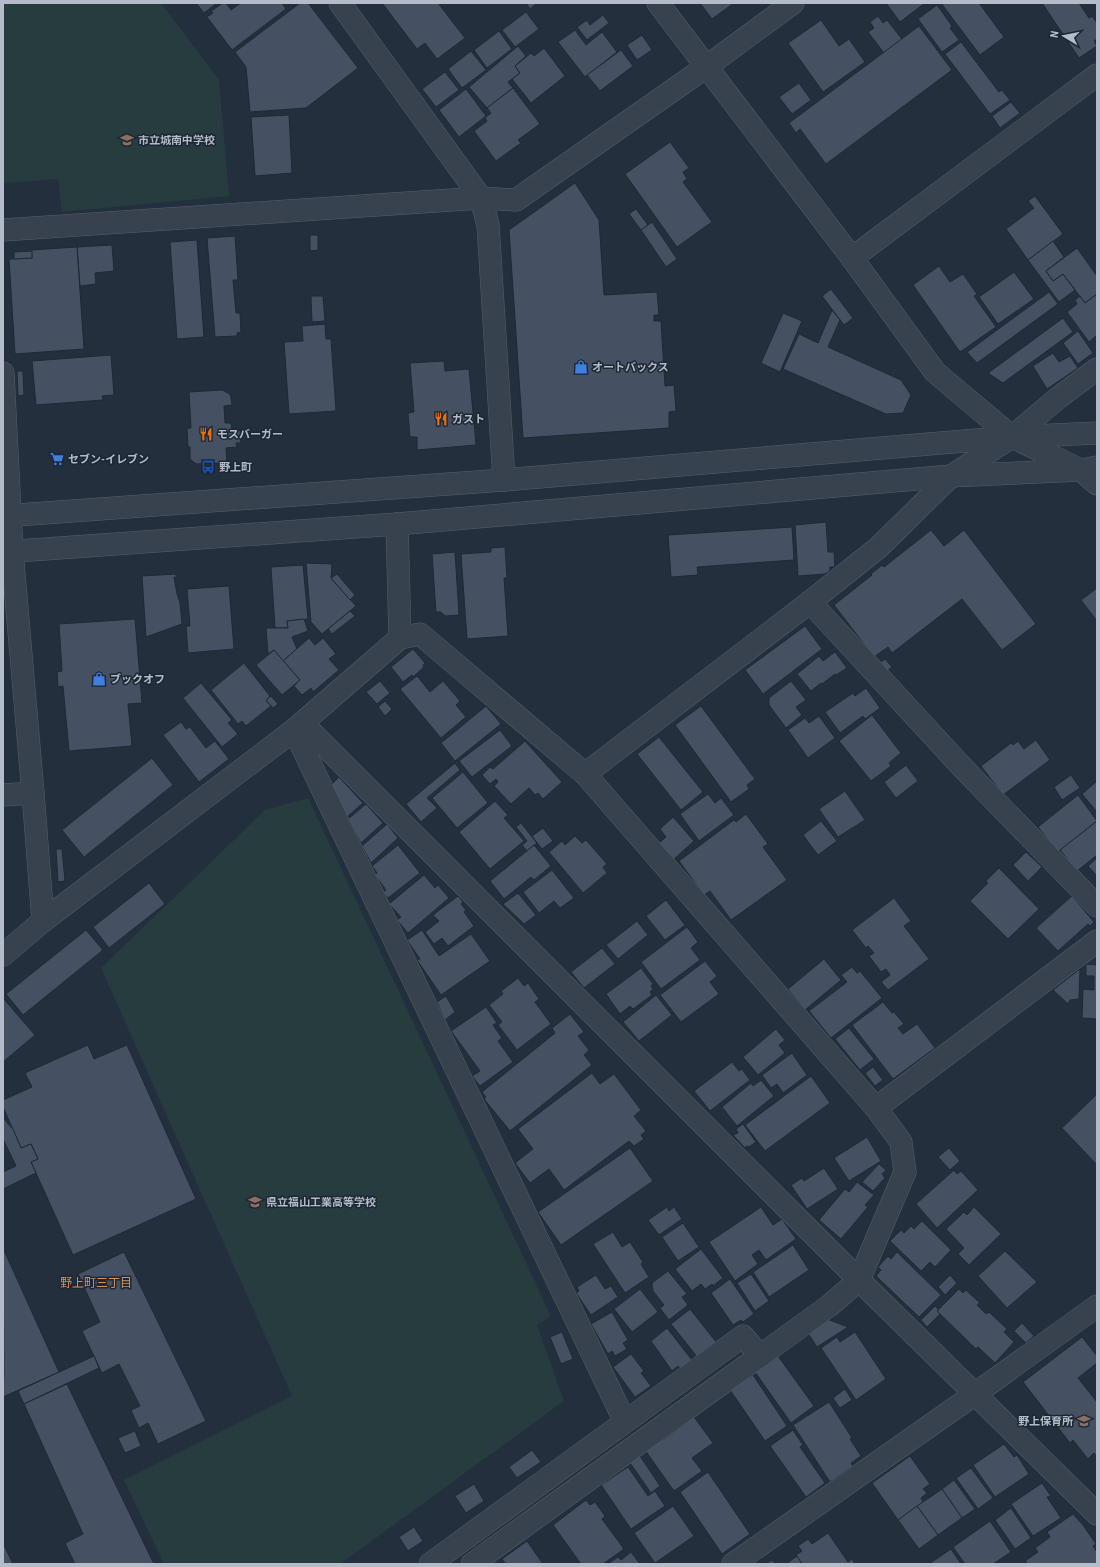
<svg xmlns="http://www.w3.org/2000/svg" width="1100" height="1567" font-family="'Roboto Condensed','Noto Sans JP',sans-serif">
<rect width="100%" height="100%" fill="#242f3e"/>
<!-- green -->
<g fill="#263c3f">
<path d="M3 3H161L219 80 229 196 62 212 58 179 3 183Z"/>
<path d="M308 798 551 1316 537 1325 564 1401 340 1564H164L124 1480 292 1396 101 968 265 810Z"/>
</g>
<!-- building -->
<g fill="#455162" stroke="#1f2835">
<path d="M196 3H217L204 13Z"/>
<path d="M223 3H226L231 10 241 3H282L286 9 232 50 207 17 213 13 211 11Z"/>
<path d="M300 3H308L358 68 306 108 250 112 246 67 235 52Z"/>
<path d="M382 3H438L465 38 437 59 425 43 417 49Z"/>
<path d="M526 3H537L530 9Z"/>
<path d="M700 3H734L712 19Z"/>
<path d="M886 3H925L900 22Z"/>
<path d="M941 3H979L1004 37 980 55Z"/>
<path d="M1042 3H1079L1089 18 1092 16 1097 23V39L1094 41 1097 46 1079 58Z"/>
<path d="M937 5 952 26 950 28 959 40 942 52 918 19Z"/>
<path d="M526 12 539 29 515 47 502 30Z"/>
<path d="M603 15 609 23 587 40 577 27 587 20 590 25Z"/>
<path d="M878 16 883 23 887 20 902 39 884 53 868 32 874 28 870 22Z"/>
<path d="M821 20 839 46 849 39 865 62 823 92 788 43Z"/>
<path d="M919 26 952 70 826 164 800 129 796 133 789 123Z"/>
<path d="M575 30 586 45 602 32 617 52 585 77 558 42Z"/>
<path d="M499 31 512 49 487 68 474 50Z"/>
<path d="M642 35 652 50 637 60 627 45Z"/>
<path d="M961 42 999 92 1002 90 1010 100 990 114 945 54Z"/>
<path d="M518 46 526 56 515 66 520 73 508 82 513 88 487 108 469 87Z"/>
<path d="M544 48 565 76 531 103 512 79 520 73 515 66 531 53 534 56Z"/>
<path d="M621 50 633 66 600 91 587 75Z"/>
<path d="M471 51 486 70 462 88 448 69Z"/>
<path d="M445 72 459 90 436 107 422 89Z"/>
<path d="M799 83 811 100 792 114 779 97Z"/>
<path d="M513 88 540 124 518 140 521 143 496 161 474 131 487 121 485 118 491 113 487 108Z"/>
<path d="M466 89 486 116 459 137 439 110Z"/>
<path d="M1011 102 1020 113 1000 128 992 116Z"/>
<path d="M289 115 292 173 255 176 251 117Z"/>
<path d="M670 142 689 168 683 172 687 179 683 182 712 222 677 247 625 174Z"/>
<path d="M575 183 599 220 604 295 657 292 659 315H654V321H661L665 386 674 385 676 411 669 412V428L523 438 509 230Z"/>
<path d="M1035 196 1063 234 1028 260 1006 229 1034 208 1028 201Z"/>
<path d="M636 209 648 225 641 230 629 214Z"/>
<path d="M652 222 677 259 666 267 641 230Z"/>
<path d="M310 235H318V250L310 251Z"/>
<path d="M235 236 238 280H233L236 313H240L241 332 237 333V336L215 337 207 238Z"/>
<path d="M197 240 204 337 177 339 170 242Z"/>
<path d="M1053 241 1064 257 1046 271 1053 281 1063 274 1075 290 1059 302 1028 260Z"/>
<path d="M112 245 114 271 95 273 96 284 80 286 77 247Z"/>
<path d="M77 247 84 349 15 354 9 259 32 258 31 250Z"/>
<path d="M1077 248 1097 276V294L1085 303 1063 274 1053 281 1046 271Z"/>
<path d="M32 251V258L14 259V252Z"/>
<path d="M939 266 950 282 963 274 977 294 974 296 996 327 960 352 913 285Z"/>
<path d="M1014 272 1034 299 998 324 979 297Z"/>
<path d="M831 289 853 318 844 325 822 296Z"/>
<path d="M1049 292 1058 304 977 363 967 352Z"/>
<path d="M1097 294V335L1089 342 1067 312 1077 304 1075 300 1080 296 1085 303Z"/>
<path d="M311 296H323L325 321 312 322Z"/>
<path d="M832 310 840 320 828 347 901 380 911 395 903 413 886 414 783 369 799 334 818 343Z"/>
<path d="M783 313 802 321 780 372 761 363Z"/>
<path d="M1063 318 1073 332 1003 383 988 373Z"/>
<path d="M325 324 326 339H331L336 411 289 414 284 342 303 341 302 326Z"/>
<path d="M1078 331 1093 353 1078 364 1063 343Z"/>
<path d="M1053 353 1059 362 1070 356 1078 368 1047 389 1033 366Z"/>
<path d="M111 355 114 395 102 396 103 400 36 405 32 361Z"/>
<path d="M444 361 445 371 469 369 476 445 417 450V437H410L408 413 414 412 410 363Z"/>
<path d="M17 371H23L24 395 18 396Z"/>
<path d="M222 390 230 394 231 398 232 405 224 406 225 423H231L232 431 240 430 241 443H236L237 447 226 448 227 463 196 464 190 459V447H188L187 428H191L189 392Z"/>
<path d="M826 522 828 552H834L835 567H830V571L825 574 798 576 795 525Z"/>
<path d="M792 527 794 560 697 567 698 575 671 577 668 535Z"/>
<path d="M931 530 944 546 964 530 1036 624 1002 650 962 599 892 653 888 647 874 657 834 605 872 575 871 574 882 565 884 567Z"/>
<path d="M505 547 507 578H504L508 636 467 639 461 554 491 552V548Z"/>
<path d="M455 552 459 615 445 616 441 612H436L432 554Z"/>
<path d="M306 563 332 564 331 578 356 606 322 634 311 622Z"/>
<path d="M303 565 308 619 287 621 288 628H275L271 567Z"/>
<path d="M176 574V578L174 577 177 594 180 603 182 624 146 637 142 576Z"/>
<path d="M337 574 355 595 350 600 331 578Z"/>
<path d="M229 586 234 649 188 653 186 626H190L187 589Z"/>
<path d="M1097 588V621L1081 600Z"/>
<path d="M350 611 355 616 332 634 328 629Z"/>
<path d="M135 619 142 703 128 704 132 746 69 751 63 686 58 687 57 672 62 671 59 624Z"/>
<path d="M304 619 308 631 292 637 297 649 283 661 274 650 268 654 266 628H288L287 621Z"/>
<path d="M805 626 822 649 763 694 745 670Z"/>
<path d="M309 638 315 645 323 638 336 654 329 659 339 670 313 692 311 688 302 695 294 686 300 680 283 661Z"/>
<path d="M413 649 425 663 423 665 424 667 413 677 412 675 403 682 391 667Z"/>
<path d="M274 650 300 680 282 695 256 665Z"/>
<path d="M835 652 847 668 836 675 835 674 822 684 821 683 811 691 797 674 819 656 823 661Z"/>
<path d="M885 659 892 667 885 673 878 664Z"/>
<path d="M244 663 270 696 266 700 271 706 246 726 242 721 238 724 211 690Z"/>
<path d="M417 676 430 692 443 681 460 701 456 705 466 717 441 738 400 689Z"/>
<path d="M380 681 390 693 377 704 366 692Z"/>
<path d="M791 681 806 700 796 707 802 715 786 728 769 705V698Z"/>
<path d="M201 683 232 720 228 723 238 734 222 747 183 698Z"/>
<path d="M866 688 880 708 865 719 863 716 840 733 825 712 853 693 855 696Z"/>
<path d="M271 696 278 704 273 708 266 700Z"/>
<path d="M385 701 392 709 385 716 378 707Z"/>
<path d="M486 706 501 724 455 761 441 743Z"/>
<path d="M701 706 755 779 747 785 749 789 731 802 675 725Z"/>
<path d="M872 715 901 753 889 763 891 766 871 781 839 741Z"/>
<path d="M819 716 835 738 808 758 788 730 805 718 809 723Z"/>
<path d="M181 722 186 729 190 727 206 748 215 741 229 759 199 782 163 735Z"/>
<path d="M500 730 512 746 472 777 459 761Z"/>
<path d="M659 737 703 792 681 810 637 754Z"/>
<path d="M1036 740 1050 760 1003 795 981 766 1011 743 1013 745 1018 741 1024 749Z"/>
<path d="M525 741 562 782 543 799 538 793 535 795 529 788 511 804 494 786 498 782 496 779 490 784 482 775 490 767 493 769Z"/>
<path d="M152 758 173 785 84 857 62 830Z"/>
<path d="M455 763 460 770 427 798 437 808 421 822 406 804Z"/>
<path d="M906 765 918 781 896 798 884 782Z"/>
<path d="M463 772 488 803 457 828 432 798Z"/>
<path d="M1071 775 1080 788 1062 800 1054 787Z"/>
<path d="M339 777 363 803 347 817 331 785Z"/>
<path d="M1097 781V812L1082 794Z"/>
<path d="M845 791 865 820 838 837 819 809Z"/>
<path d="M708 794 715 803 721 798 734 815 699 841 680 814Z"/>
<path d="M1078 795 1097 821 1058 852 1038 827Z"/>
<path d="M495 801 508 815 504 818 524 841 490 869 459 832Z"/>
<path d="M366 804 383 823 361 843 348 819Z"/>
<path d="M746 814 768 844 763 847 787 880 731 920 710 891 704 895 679 861 734 820 736 822Z"/>
<path d="M673 817 694 841 673 860 659 843 666 837 660 829Z"/>
<path d="M821 821 837 841 818 855 803 835Z"/>
<path d="M1097 821V855L1077 871 1060 850Z"/>
<path d="M521 823 537 843 527 851 522 845 527 841 516 827Z"/>
<path d="M387 824 398 838 371 863 362 846Z"/>
<path d="M543 828 553 841 542 849 532 836Z"/>
<path d="M575 836 582 843 586 840 607 864 603 867 607 873 583 893 549 852 562 841 565 845Z"/>
<path d="M398 845 420 873 388 898 383 892 386 890 375 875 377 873 372 866Z"/>
<path d="M534 845 551 866 534 880 531 877 504 899 490 881Z"/>
<path d="M56 849H62L65 881 58 882Z"/>
<path d="M1026 852 1042 867 1028 881 1013 865Z"/>
<path d="M1097 858V876L1088 866Z"/>
<path d="M999 868 1039 909 1008 939 970 901 988 883 986 881Z"/>
<path d="M552 870 574 898 560 908 554 901 539 913 523 892Z"/>
<path d="M424 875 435 888 438 885 449 898 408 933 397 920 401 917 389 904Z"/>
<path d="M149 883 165 904 109 948 93 927Z"/>
<path d="M518 893 536 915 524 924 503 904Z"/>
<path d="M458 896 463 902 461 904 466 910 464 912 474 926 448 946 442 938 434 944 425 932 439 921 433 915Z"/>
<path d="M1072 896 1094 922 1090 926 1088 924 1058 951 1036 928Z"/>
<path d="M894 898 911 921 904 926 929 959 888 990 881 982 890 975 886 969 881 972 869 956 874 953 868 946 866 948 852 930Z"/>
<path d="M666 900 685 925 665 940 646 916Z"/>
<path d="M637 921 648 935 618 959 606 945Z"/>
<path d="M687 927 698 942 691 948 700 960 661 989 641 962Z"/>
<path d="M86 930 103 950 23 1015 6 994Z"/>
<path d="M422 930 439 956 471 934 490 961 441 995 417 960 420 959 407 940Z"/>
<path d="M602 948 615 964 584 988 571 972Z"/>
<path d="M824 959 841 980 805 1010 788 989Z"/>
<path d="M705 961 717 976 710 982 719 994 681 1022 660 995Z"/>
<path d="M1086 964 1097 965V1019L1082 1018 1083 989 1094 990V976H1086Z"/>
<path d="M852 967 857 973 860 971 882 998 831 1038 809 1011 847 982 841 975Z"/>
<path d="M641 968 653 984 651 986 653 989 650 992 652 995 633 1009 630 1006 620 1014 606 994Z"/>
<path d="M1080 969 1079 999 1070 1000 1068 1004 1053 990Z"/>
<path d="M518 978 524 986 528 983 539 999 535 1002 551 1024 517 1050 498 1025 502 1022 489 1005 503 994 501 991Z"/>
<path d="M656 995 672 1015 639 1041 623 1022Z"/>
<path d="M446 996 455 1012 445 1020 437 1002Z"/>
<path d="M3 998 35 1035 3 1062Z"/>
<path d="M883 1002 892 1013 894 1012 904 1024 898 1028 903 1034 917 1024 935 1048 893 1079 852 1025Z"/>
<path d="M486 1007 497 1023 493 1025 502 1038 498 1041 513 1062 480 1086 472 1076 480 1071 451 1031Z"/>
<path d="M570 1014 584 1032 578 1036 589 1050 584 1055 592 1065 510 1131 484 1099 486 1097 482 1092 555 1033 552 1028Z"/>
<path d="M849 1028 874 1059 860 1070 835 1039Z"/>
<path d="M776 1029 785 1040 779 1045 785 1053 758 1075 743 1057Z"/>
<path d="M88 1045 94 1059 127 1045 196 1199 73 1255 31 1162 38 1159 31 1144 21 1148 3 1107V1100L32 1087 25 1073Z"/>
<path d="M792 1053 807 1075 783 1093 777 1084 771 1088 762 1075Z"/>
<path d="M732 1062 739 1071 742 1069 750 1080 710 1111 694 1091Z"/>
<path d="M873 1067 883 1080 875 1086 865 1073Z"/>
<path d="M592 1073 600 1084 614 1074 641 1110 634 1116 646 1131 641 1135 644 1139 634 1146 629 1141 564 1190 549 1169 530 1183 515 1163 533 1149 518 1129Z"/>
<path d="M811 1076 830 1103 765 1151 745 1125Z"/>
<path d="M761 1080 774 1096 737 1126 722 1107 751 1083 753 1086Z"/>
<path d="M1097 1094V1165L1062 1128Z"/>
<path d="M3 1118 13 1129 21 1148 31 1144 38 1159 31 1162 36 1173 3 1189V1172L16 1166 3 1139Z"/>
<path d="M743 1124 756 1142 749 1147 747 1146 745 1148 733 1135 738 1133 736 1129Z"/>
<path d="M867 1137 881 1161 849 1181 834 1158Z"/>
<path d="M630 1148 653 1181 561 1245 538 1212Z"/>
<path d="M949 1148 960 1161 950 1170 938 1157Z"/>
<path d="M879 1164 886 1170 882 1174 885 1178 873 1191 862 1182Z"/>
<path d="M824 1168 838 1189 807 1209 791 1185 802 1178 804 1181Z"/>
<path d="M954 1170 957 1174 961 1171 978 1190 937 1228 916 1204Z"/>
<path d="M857 1182 874 1195 865 1205 868 1207 841 1239 819 1220 845 1189 849 1192Z"/>
<path d="M667 1207 669 1211 674 1207 682 1219 659 1235 648 1220Z"/>
<path d="M761 1207 773 1225 782 1219 796 1239 766 1260 759 1250 752 1255 758 1264 735 1281 709 1242Z"/>
<path d="M974 1207 1001 1234 969 1265 958 1254 964 1248 946 1229 964 1212 967 1215Z"/>
<path d="M922 1221 951 1250 935 1267 930 1262 921 1271 890 1241 901 1230 904 1233 911 1226 914 1229Z"/>
<path d="M683 1223 699 1247 678 1261 662 1237Z"/>
<path d="M613 1232 622 1247 630 1242 643 1262 641 1264 649 1277 625 1293 593 1244Z"/>
<path d="M793 1245 809 1270 769 1297 753 1272Z"/>
<path d="M3 1248 59 1372 3 1397 4 1371Z"/>
<path d="M701 1249 723 1278 713 1286 712 1284 705 1289 701 1284 692 1291 675 1269Z"/>
<path d="M1005 1251 1037 1282 1007 1308 978 1276Z"/>
<path d="M124 1252 206 1421 158 1444 148 1423 139 1428 131 1410 140 1406 119 1364 102 1373 82 1331 100 1322 78 1274Z"/>
<path d="M897 1252 941 1295 919 1317 876 1276 881 1270 878 1267 888 1256 891 1259Z"/>
<path d="M668 1271 687 1294 682 1297 688 1305 669 1320 660 1308 664 1305 653 1291 652 1283Z"/>
<path d="M751 1274 769 1301 755 1311 737 1283Z"/>
<path d="M596 1275 605 1289 611 1286 618 1297 591 1315 576 1293 579 1291 577 1287Z"/>
<path d="M950 1275 957 1283 945 1295 938 1287Z"/>
<path d="M730 1279 754 1314 743 1322 741 1320 733 1325 711 1293Z"/>
<path d="M640 1289 658 1312 632 1332 614 1309Z"/>
<path d="M959 1289 963 1293 966 1290 980 1303 977 1305 986 1314 989 1312 1007 1329 1004 1332 1014 1342 995 1363 978 1347 976 1349 937 1311Z"/>
<path d="M935 1306 939 1310 937 1311 940 1314 927 1327 921 1320Z"/>
<path d="M690 1309 717 1343 698 1358 671 1324Z"/>
<path d="M612 1312 628 1340 623 1343 627 1349 615 1356 612 1351 608 1354 591 1324Z"/>
<path d="M827 1319 848 1327 817 1347 808 1333Z"/>
<path d="M1022 1323 1034 1336 1026 1343 1014 1331Z"/>
<path d="M667 1328 692 1360 680 1369 678 1366 672 1371 651 1341Z"/>
<path d="M562 1332 573 1359 561 1364 550 1337Z"/>
<path d="M855 1332 886 1379 856 1400 821 1348 837 1337 840 1342Z"/>
<path d="M1082 1337 1097 1356V1363L1078 1378 1097 1402V1457L1094 1453 1088 1459 1073 1440 1070 1443 1023 1382Z"/>
<path d="M631 1354 644 1371 641 1373 651 1386 635 1397 613 1367Z"/>
<path d="M94 1356 99 1368 24 1404 18 1391Z"/>
<path d="M778 1356 814 1406 791 1423 755 1372Z"/>
<path d="M753 1375 787 1426 765 1441 730 1390Z"/>
<path d="M67 1384 154 1564H75L65 1543 83 1534 24 1404Z"/>
<path d="M845 1389 852 1400 840 1408 833 1398Z"/>
<path d="M829 1402 852 1438 850 1439 861 1456 851 1463 853 1466 830 1482 793 1425Z"/>
<path d="M694 1417 713 1443 692 1458 702 1471 674 1491 645 1450 661 1438 663 1440Z"/>
<path d="M793 1430 803 1445 800 1447 825 1483 806 1497 770 1446Z"/>
<path d="M135 1431 141 1446 125 1453 118 1438Z"/>
<path d="M1004 1444 1014 1457 1017 1455 1029 1474 995 1497 973 1465Z"/>
<path d="M532 1450 541 1462 517 1478 509 1467Z"/>
<path d="M638 1453 660 1486 651 1493 628 1460Z"/>
<path d="M910 1456 930 1484 923 1489 927 1493 921 1498 923 1502 898 1520 872 1483Z"/>
<path d="M628 1467 648 1496 655 1491 665 1506 631 1529 601 1485Z"/>
<path d="M971 1468 993 1498 978 1509 956 1478Z"/>
<path d="M708 1472 750 1534 722 1554 680 1492Z"/>
<path d="M954 1480 975 1509 962 1518 942 1489Z"/>
<path d="M1042 1483 1051 1496 1047 1497 1061 1518 1033 1536 1011 1504Z"/>
<path d="M474 1484 484 1501 466 1513 455 1496Z"/>
<path d="M942 1489 962 1518 938 1535 917 1506Z"/>
<path d="M586 1500 590 1505 595 1502 605 1516 602 1519 624 1549 603 1564H581L553 1525Z"/>
<path d="M673 1506 694 1536 655 1563 634 1533Z"/>
<path d="M917 1506 938 1535 919 1549 898 1520Z"/>
<path d="M1011 1508 1031 1538 1015 1549 995 1520Z"/>
<path d="M1073 1514 1083 1525 1096 1544 1093 1546 1097 1552V1564H1028L1025 1561 1038 1552 1035 1548 1050 1537 1047 1532Z"/>
<path d="M990 1521 1011 1552 993 1564H965L953 1547Z"/>
<path d="M414 1527 423 1541 408 1551 399 1537Z"/>
<path d="M828 1533 848 1562 852 1559 855 1564H802L796 1555 802 1551 798 1546 808 1539 812 1544Z"/>
<path d="M527 1541 543 1564H506L502 1559Z"/>
<path d="M3 1543 13 1564H3Z"/>
<path d="M951 1549 961 1564H929Z"/>
<path d="M631 1552 640 1564H608L618 1557 621 1560Z"/>
<path d="M797 1556 802 1564H786Z"/>
<path d="M772 1560 775 1564H766Z"/>
</g>
<g fill="none" stroke-linecap="round" stroke-linejoin="round">
<!-- minor casing -->
<g stroke="#565f6c" stroke-width="23">
<g id="minor">
<path d="M340 3 481 198 488 225 504 480"/>
<path d="M658 3 852 258 935 372 1012 437 1081 470 1097 484"/>
<path d="M3 230 481 198 516 200 706 67 793 3"/>
<path d="M852 258 1097 75"/>
<path d="M3 373 12 551 33 793 43 921"/>
<path d="M3 516 504 480 1012 437 1097 433"/>
<path d="M397 524 400 638"/>
<path d="M3 552 397 524 951 476 1081 470 1097 467"/>
<path d="M810 602 962 767 1097 906"/>
<path d="M302 723 859 1280 1097 1514"/>
<path d="M294 730 625 1422"/>
<path d="M585 774 810 602 879 547 951 476 1012 437 1058 398 1097 369"/>
<path d="M3 795 33 793"/>
<path d="M3 955 43 921 294 730 400 638 420 634 585 774 876 1108 901 1142 905 1172 859 1280 829 1306 472 1564"/>
<path d="M876 1108 1097 941"/>
<path d="M430 1564 743 1336 760 1356"/>
<path d="M733 1564 975 1394 1097 1306"/>
</g>
</g>
<!-- minor -->
<use href="#minor" stroke="#38414e" stroke-width="22"/>
</g>
<!-- icons -->
<defs>
<g id="school-bare" transform="scale(1.08)"><path d="M0-5L7-2L0 1L-7-2ZM-4 1L0 2.5L4 1V4Q0 6-4 4Z" fill="#8d6e63" stroke="#1d2633" stroke-width="2.5" paint-order="stroke"/></g>
<g id="shop-bare" transform="scale(1.08)"><path d="M-5-2.5h2.3a2.7 3.5 0 0 1 5.4 0H5L5.5 6h-11ZM-1.5-2.5h3a1.5 2.3 0 0 0-3 0Z" fill="#3f7fe0" stroke="#1d2633" stroke-width="2.5" paint-order="stroke"/></g>
<g id="restaurant-bare" transform="scale(1.08)"><path d="M-5-6h1v4h1v-4h1v4h1v-4h1v5L-1.5 .5V6h-2V.5L-5-1ZM5-6V6H3V1.5H1.5Q1.5-4 5-6Z" fill="#e8710a" stroke="#1d2633" stroke-width="2.5" paint-order="stroke"/></g>
<g id="supermarket-bare" transform="scale(1.08)"><path d="M-6-5.5h2.5l.6 2H6L4.5 2H-2.5L-4.4-4H-6ZM-1.5 3.2a1.3 1.3 0 1 0 .1 0ZM3 3.2a1.3 1.3 0 1 0 .1 0Z" fill="#3f7fe0" stroke="#1d2633" stroke-width="2.5" paint-order="stroke"/></g>
<g id="bus-bare" transform="scale(1.08)"><path d="M-5-6H5V4H4V6H2V4H-2V6H-4V4H-5ZM-3.5-4V0h7V-4ZM-3.5 1.2v1.5H-2V1.2ZM2 1.2v1.5H3.5V1.2Z" fill="#1a4fb4" stroke="#1d2633" stroke-width="2.5" paint-order="stroke"/></g>
</defs>
<g fill-rule="evenodd">
<use href="#school-bare" x="127" y="140"/>
<use href="#shop-bare" x="581" y="367"/>
<use href="#restaurant-bare" x="441" y="419"/>
<use href="#restaurant-bare" x="206" y="434"/>
<use href="#supermarket-bare" x="57" y="459"/>
<use href="#bus-bare" x="208" y="467"/>
<use href="#shop-bare" x="99" y="679"/>
<use href="#school-bare" x="255" y="1202"/>
<use href="#school-bare" x="1084" y="1421"/>
</g>
<g text-anchor="middle" dominant-baseline="central" stroke-width="3" stroke-linejoin="round" paint-order="stroke">
<!-- poi labels -->
<g font-size="11" font-weight="bold" fill="#b4bcc9" stroke="#1d2633" text-anchor="start">
<text x="138" y="140">市立城南中学校</text>
<text x="592" y="367">オートバックス</text>
<text x="452" y="419">ガスト</text>
<text x="217" y="434">モスバーガー</text>
<text x="68" y="459">セブン-イレブン</text>
<text x="219" y="467">野上町</text>
<text x="110" y="679">ブックオフ</text>
<text x="266" y="1202">県立福山工業高等学校</text>
<text x="1073" y="1421" text-anchor="end">野上保育所</text>
</g>
<!-- neighbourhood labels -->
<g font-size="12" fill="#d59563" stroke="#1d2633">
<text x="96" y="1283">野上町三丁目</text>
</g>
</g>
<!-- border -->
<rect width="1100" height="1567" fill="none" stroke="#b4bcc9" stroke-width="8"/>
<!-- north arrow -->
<g transform="translate(1064 36) rotate(280)" stroke="#1d2633" stroke-width="3" paint-order="stroke">
<path d="M0-3L7 15L0 10L-7 15Z" fill="#b4bcc9"/>
<text y="-6" font-size="11" font-weight="bold" text-anchor="middle" fill="#b4bcc9">N</text>
</g>
</svg>
